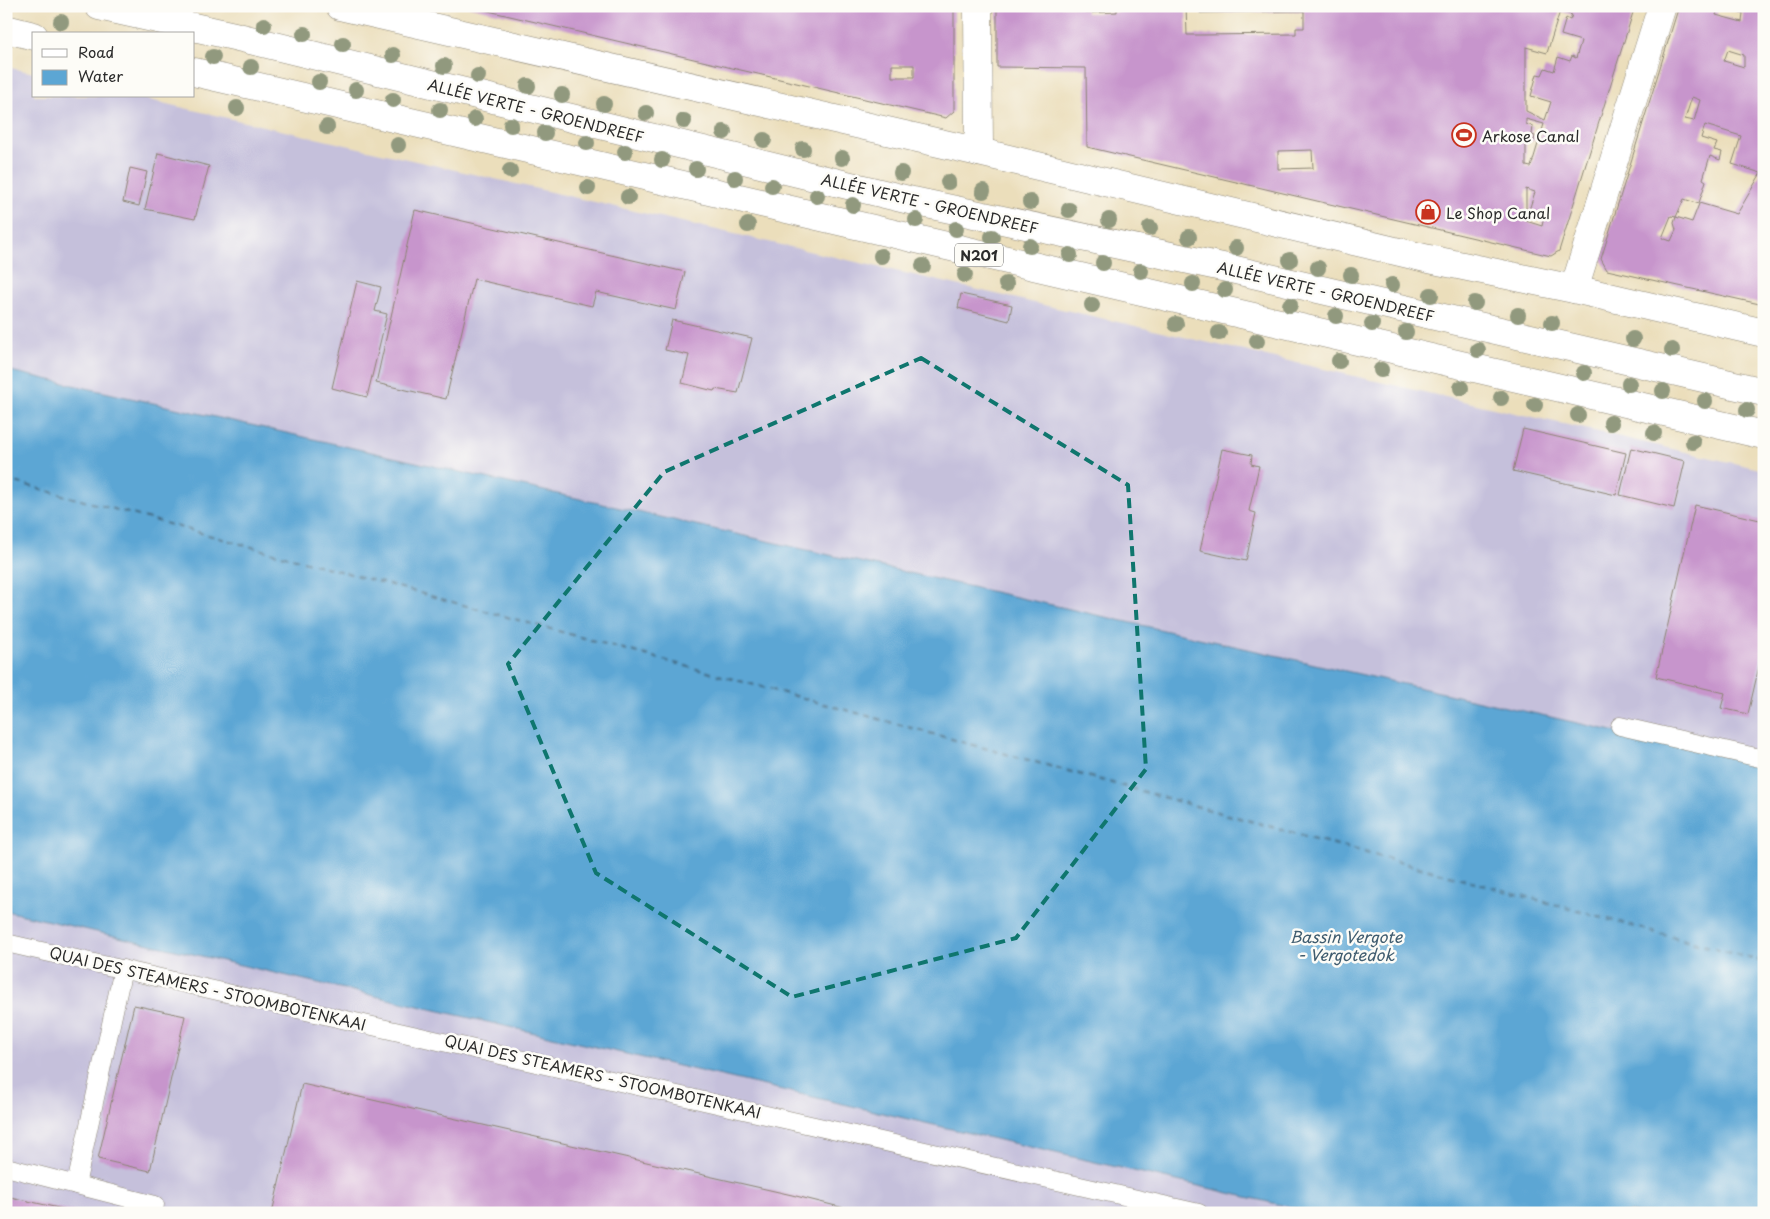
<svg xmlns="http://www.w3.org/2000/svg" width="1770" height="1219" font-family="'Playpen Sans',sans-serif">
<rect width="100%" height="100%" fill="#fdfcf7"/>
<filter id="ink" filterUnits="userSpaceOnUse"><feTurbulence type="fractalNoise" baseFrequency=".02" numOctaves="2"/><feDisplacementMap in="SourceGraphic" scale="10" xChannelSelector="R" yChannelSelector="G"/><feConvolveMatrix kernelMatrix="1 2 1 2 8 2 1 2 1" color-interpolation-filters="sRGB"/></filter>
<filter id="wash" filterUnits="userSpaceOnUse"><feTurbulence type="fractalNoise" baseFrequency=".0096" numOctaves="4" result="noise"/><feDisplacementMap in="SourceGraphic" scale="20" xChannelSelector="R" yChannelSelector="G"/><feGaussianBlur stdDeviation="1.12" result="paint"/><feColorMatrix in="noise" values="0 0 0 0 0 0 0 0 0 0 0 0 0 0 0 0 0 1.4 0 .05"/><feComposite in="paint" operator="in"/></filter>
<g filter="url(#wash)">
<rect width="100%" height="100%" fill="#ebdebb"/>
<!-- industrial -->
<g fill="#c5c0db">
<path d="M6 67 34 73V96H132L1764 470V765L6 370Z"/>
<path d="M6 911 229 962 1316 1213H6Z"/>
</g>
<!-- water -->
<path fill="#5ca6d4" stroke="#446880" d="M6 370 1764 765V1213H1316L6 911Z"/>
<g fill="none" stroke-linecap="round" stroke-linejoin="round">
<!-- ferry -->
<g stroke="#3f5c6f" stroke-width="1" stroke-dasharray="6 5" stroke-linecap="butt">
<path d="M6 479 1764 961"/>
<path d="M6 480 1764 963"/>
</g>
</g>
<g id="blocks">
<!-- building -->
<g fill="#c795cc" fill-rule="evenodd">
<path d="M467 6H954V111L946 118ZM892 65H914V77H892Z"/>
<path d="M997 6H1086V13L1117 12V6H1186L1187 35H1200L1296 34V28H1304V11L1200 13V6H1635L1559 251 1551 256 1087 147 1086 68 997 67ZM1560 11 1572 15 1570 20 1566 18 1561 35 1581 41 1576 58 1572 56 1570 61 1558 57 1554 71 1545 68 1542 75 1537 74 1531 96 1551 102 1545 120 1526 111V47L1547 53ZM1526 119 1544 124 1531 167 1526 166V140L1534 141 1535 136 1532 135 1533 126 1526 124ZM1312 150 1313 168 1278 169V151ZM1526 189 1535 192 1528 213 1544 217 1542 226 1526 221Z"/>
<path d="M1679 6H1719L1716 15 1742 22 1743 13 1724 6H1764V305L1607 270 1601 259ZM1728 50 1744 55V67L1724 61ZM1692 97 1700 100 1694 121 1685 119ZM1705 125 1741 136 1732 164 1761 173 1737 214 1699 203 1706 181 1703 179 1710 156 1720 160 1722 152 1714 150 1717 143 1701 138ZM1684 199 1699 204 1692 222 1676 217 1674 223 1676 230 1671 241 1662 238 1671 216 1676 217Z"/>
<path d="M158 153 209 166 195 219 145 209Z"/>
<path d="M130 168 147 172 139 206 123 202Z"/>
<path d="M415 210 685 272 676 310 596 292 592 306 474 279 446 399 376 383Z"/>
<path d="M357 281 381 287 375 311 387 314 367 397 332 388Z"/>
<path d="M961 294 1012 305 1009 321 958 308Z"/>
<path d="M672 320 752 338 738 393 715 389 714 391 682 383 689 355 665 350Z"/>
<path d="M1523 429 1626 453 1616 495 1513 471Z"/>
<path d="M1631 448 1685 461 1674 508 1620 495Z"/>
<path d="M1222 449 1252 455 1251 464 1259 466 1249 511 1256 513 1246 561 1200 551Z"/>
<path d="M1695 505 1764 521V645L1748 714 1721 708 1725 693 1656 677Z"/>
<path d="M134 1005 185 1016 150 1171 98 1159Z"/>
<path d="M302 1084 792 1195 864 1213H272Z"/>
<path d="M6 1196 76 1212V1213H6Z"/>
</g>
</g>
</g>
<g filter="url(#ink)">
<use href="#blocks" fill-opacity="0" stroke="#8b8473" stroke-width="1"/>
<g fill="none" stroke-linecap="round" stroke-linejoin="round">
<!-- service casing -->
<g stroke="#8b8473" stroke-width="19">
<g id="service">
<path d="M1620 726 1764 759"/>
<path d="M6 943 1199 1213"/>
<path d="M6 1167 155 1205"/>
<path d="M76 1185 123 969"/>
</g>
</g>
<!-- minor casing -->
<g stroke="#8b8473" stroke-width="29">
<g id="minor">
<path d="M340 6 979 152 1429 259 1574 289 1764 333"/>
<path d="M978 6 979 152"/>
<path d="M1574 289 1662 6"/>
</g>
</g>
<!-- primary casing -->
<g stroke="#8b8473" stroke-width="29">
<g id="primary">
<path d="M99 6 234 36 913 201 1227 268 1764 392"/>
<path d="M6 29 34 36"/>
<path d="M194 72 1764 435"/>
</g>
</g>
<!-- service -->
<use href="#service" stroke="#fff" stroke-width="18"/>
<!-- minor -->
<use href="#minor" stroke="#fff" stroke-width="28"/>
<!-- primary -->
<use href="#primary" stroke="#fff" stroke-width="28"/>
</g>
<!-- trees -->
<g fill="#91997e">
<circle cx="61" cy="22" r="8"/>
<circle cx="264" cy="25" r="8"/>
<circle cx="304" cy="34" r="8"/>
<circle cx="343" cy="44" r="8"/>
<circle cx="393" cy="55" r="8"/>
<circle cx="213" cy="57" r="8"/>
<circle cx="444" cy="66" r="8"/>
<circle cx="251" cy="67" r="8"/>
<circle cx="478" cy="76" r="8"/>
<circle cx="319" cy="82" r="8"/>
<circle cx="528" cy="86" r="8"/>
<circle cx="356" cy="90" r="8"/>
<circle cx="562" cy="95" r="8"/>
<circle cx="393" cy="100" r="8"/>
<circle cx="604" cy="104" r="8"/>
<circle cx="237" cy="108" r="8"/>
<circle cx="440" cy="110" r="8"/>
<circle cx="646" cy="113" r="8"/>
<circle cx="475" cy="119" r="8"/>
<circle cx="684" cy="121" r="8"/>
<circle cx="511" cy="125" r="8"/>
<circle cx="327" cy="127" r="8"/>
<circle cx="724" cy="132" r="8"/>
<circle cx="545" cy="133" r="8"/>
<circle cx="764" cy="140" r="8"/>
<circle cx="587" cy="143" r="8"/>
<circle cx="398" cy="145" r="8"/>
<circle cx="803" cy="149" r="8"/>
<circle cx="625" cy="152" r="8"/>
<circle cx="842" cy="158" r="8"/>
<circle cx="662" cy="160" r="8"/>
<circle cx="696" cy="169" r="8"/>
<circle cx="510" cy="171" r="8"/>
<circle cx="901" cy="173" r="8"/>
<circle cx="735" cy="178" r="8"/>
<circle cx="948" cy="182" r="8"/>
<circle cx="772" cy="186" r="8"/>
<circle cx="588" cy="188" r="8"/>
<circle cx="983" cy="191" r="8"/>
<circle cx="817" cy="196" r="8"/>
<circle cx="628" cy="197" r="8"/>
<circle cx="1030" cy="202" r="8"/>
<circle cx="853" cy="205" r="8"/>
<circle cx="1069" cy="210" r="8"/>
<circle cx="916" cy="220" r="8"/>
<circle cx="1109" cy="220" r="8"/>
<circle cx="748" cy="225" r="8"/>
<circle cx="1150" cy="228" r="8"/>
<circle cx="956" cy="229" r="8"/>
<circle cx="992" cy="237" r="8"/>
<circle cx="1189" cy="237" r="8"/>
<circle cx="1030" cy="246" r="8"/>
<circle cx="1236" cy="248" r="8"/>
<circle cx="1070" cy="255" r="8"/>
<circle cx="881" cy="256" r="8"/>
<circle cx="1290" cy="260" r="8"/>
<circle cx="1103" cy="263" r="8"/>
<circle cx="923" cy="266" r="8"/>
<circle cx="1318" cy="268" r="8"/>
<circle cx="1141" cy="271" r="8"/>
<circle cx="965" cy="275" r="8"/>
<circle cx="1351" cy="275" r="8"/>
<circle cx="1006" cy="284" r="8"/>
<circle cx="1193" cy="284" r="8"/>
<circle cx="1392" cy="285" r="8"/>
<circle cx="1225" cy="290" r="8"/>
<circle cx="1431" cy="295" r="8"/>
<circle cx="1475" cy="303" r="8"/>
<circle cx="1092" cy="305" r="8"/>
<circle cx="1290" cy="305" r="8"/>
<circle cx="1518" cy="315" r="8"/>
<circle cx="1336" cy="316" r="8"/>
<circle cx="1552" cy="323" r="8"/>
<circle cx="1176" cy="324" r="8"/>
<circle cx="1372" cy="324" r="8"/>
<circle cx="1406" cy="332" r="8"/>
<circle cx="1219" cy="333" r="8"/>
<circle cx="1633" cy="339" r="8"/>
<circle cx="1257" cy="341" r="8"/>
<circle cx="1478" cy="350" r="8"/>
<circle cx="1672" cy="350" r="8"/>
<circle cx="1339" cy="361" r="8"/>
<circle cx="1381" cy="370" r="8"/>
<circle cx="1584" cy="373" r="8"/>
<circle cx="1629" cy="384" r="8"/>
<circle cx="1461" cy="388" r="8"/>
<circle cx="1663" cy="391" r="8"/>
<circle cx="1501" cy="398" r="8"/>
<circle cx="1705" cy="401" r="8"/>
<circle cx="1535" cy="405" r="8"/>
<circle cx="1747" cy="410" r="8"/>
<circle cx="1578" cy="415" r="8"/>
<circle cx="1611" cy="423" r="8"/>
<circle cx="1654" cy="433" r="8"/>
<circle cx="1693" cy="442" r="8"/>
</g>
</g>
<!-- marked area -->
<path fill="none" stroke="#0f766e" stroke-width="4" stroke-dasharray="10 6" stroke-linejoin="round" d="M921 358 1128 485 1146 769 1016 938 792 997 596 873 508 664 664 472Z"/>
<!-- icons -->
<defs>
<g id="stadium-ring" transform="scale(1.25)"><circle r="9.5" fill="#fdfcf7" stroke="#c8321e" stroke-width="1.5"/><path d="M0-5a6.5 5 0 1 0 0 10a6.5 5 0 1 0 0-10ZM-3.5-1.8h7v3.6h-7Z" fill="#c8321e"/></g>
<g id="shop-ring" transform="scale(1.25)"><circle r="9.5" fill="#fdfcf7" stroke="#c8321e" stroke-width="1.5"/><path d="M-5-2.5h2.3a2.7 3.5 0 0 1 5.4 0H5L5.5 6h-11ZM-1.5-2.5h3a1.5 2.3 0 0 0-3 0Z" fill="#c8321e"/></g>
</defs>
<g fill-rule="evenodd">
<use href="#stadium-ring" x="1464" y="135"/>
<use href="#shop-ring" x="1428" y="212"/>
</g>
<g text-anchor="middle" dominant-baseline="central" stroke-width="5" stroke-linejoin="round" paint-order="stroke">
<!-- shield labels -->
<rect fill="#fdfcf7" stroke="#6a6a68" stroke-width="1" x="955" y="243.5" width="48" height="23" rx="4"/>
<g font-size="14" font-weight="bold" fill="#2b2b2b">
<text x="979" y="255">N201</text>
</g>
<!-- street labels -->
<g font-size="15" fill="#2b2b2b" stroke="#fdfcf7">
<text transform="translate(536 110) rotate(14)">ALLÉE VERTE - GROENDREEF</text>
<text transform="translate(930 203) rotate(13)">ALLÉE VERTE - GROENDREEF</text>
<text transform="translate(1326 291) rotate(13)">ALLÉE VERTE - GROENDREEF</text>
<text transform="translate(208 988) rotate(13)">QUAI DES STEAMERS - STOOMBOTENKAAI</text>
<text transform="translate(603 1076) rotate(13)">QUAI DES STEAMERS - STOOMBOTENKAAI</text>
</g>
<!-- poi labels -->
<g font-size="15" fill="#2b2b2b" stroke="#fdfcf7" text-anchor="start">
<text x="1482" y="135">Arkose Canal</text>
<text x="1446" y="212">Le Shop Canal</text>
</g>
<!-- water labels -->
<g font-size="16" font-style="italic" fill="#3f5c6f" stroke="#fdfcf7">
<text x="1346" y="936">Bassin Vergote<tspan x="1346" dy="18">- Vergotedok</tspan></text>
</g>
</g>
<!-- margin -->
<rect width="1770" height="1219" fill="none" stroke="#fdfcf7" stroke-width="25"/>
<!-- legend -->
<rect x="32" y="32" width="162" height="65" fill="#fdfcf7" stroke="#a9a8a5"/>
<rect x="42" y="49" width="25" height="8" fill="#ffffff" stroke="#a9a8a5"/>
<text x="78" y="58" font-size="15" fill="#2b2b2b">Road</text>
<rect x="42" y="70" width="25" height="15" fill="#5ca6d4" stroke="#a9a8a5"/>
<text x="78" y="82" font-size="15" fill="#2b2b2b">Water</text>
</svg>
